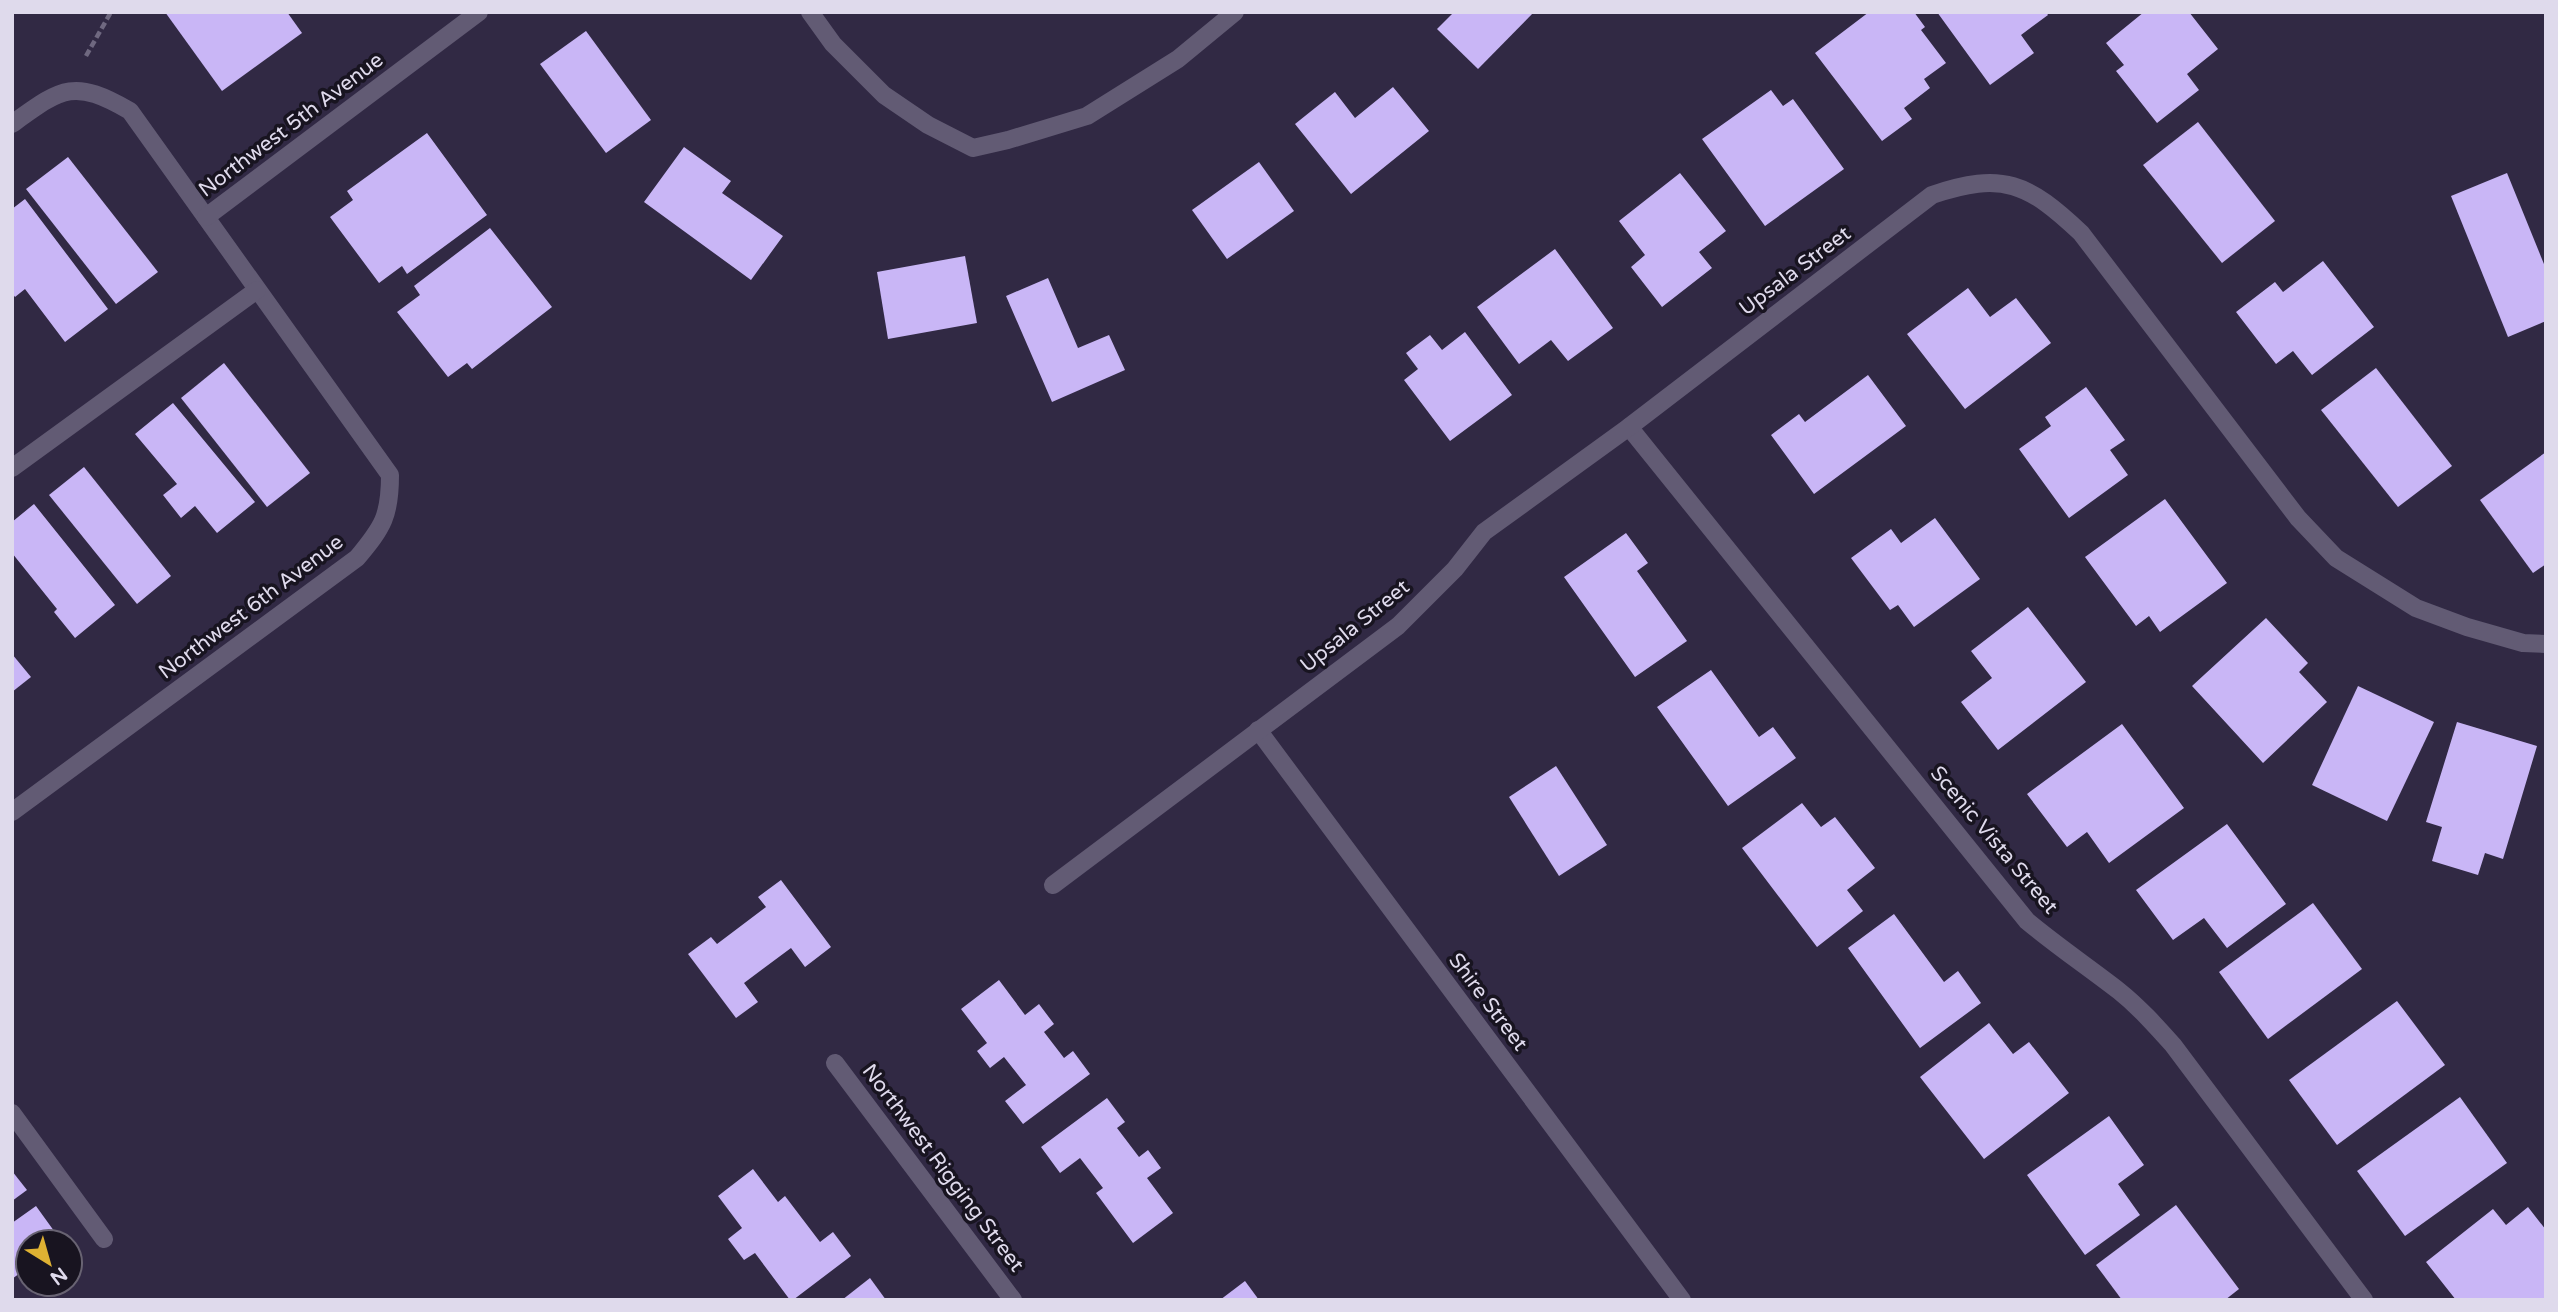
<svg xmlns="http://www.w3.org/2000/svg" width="2558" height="1312" font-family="'Varela Round',sans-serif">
<rect width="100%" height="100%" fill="#312944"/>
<!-- building -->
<g fill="#c9b6f6">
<path d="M165 12H287L302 33 222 91Z"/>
<path d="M1454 12H1534L1478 69 1437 29Z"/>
<path d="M1869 12H1914L1925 27 1921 30 1946 63 1924 79 1930 88 1904 108 1912 119 1882 141 1815 53Z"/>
<path d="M1937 12H2046L2048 15 2021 35 2034 53 1990 85Z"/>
<path d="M2144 12H2189L2218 49 2187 74 2199 90 2157 123 2116 71 2124 65 2106 43Z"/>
<path d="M586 31 651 120 606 153 540 64Z"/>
<path d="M1393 87 1429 131 1351 194 1295 124 1335 92 1355 118Z"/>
<path d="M1771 90 1783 106 1793 99 1844 169 1765 226 1702 139Z"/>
<path d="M2198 122 2275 221 2222 263 2143 165Z"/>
<path d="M427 133 487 215 407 274 402 266 379 283 330 217 353 200 347 191Z"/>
<path d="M684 147 731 181 722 193 783 236 751 280 644 202Z"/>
<path d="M68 157 158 272 116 304 26 189Z"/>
<path d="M1259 162 1294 211 1227 259 1192 210Z"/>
<path d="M1680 173 1726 231 1699 252 1712 268 1662 307 1631 267 1645 255 1619 221Z"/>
<path d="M2507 173 2546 269V321L2508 337 2451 196Z"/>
<path d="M25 199 108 309 65 342 25 289 15 297 12 293V209Z"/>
<path d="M490 228 552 307 472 369 467 363 448 377 397 312 420 295 414 286Z"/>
<path d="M1555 249 1613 328 1568 361 1551 340 1519 364 1477 307Z"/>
<path d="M965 256 977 323 888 339 877 272Z"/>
<path d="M2323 261 2374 327 2312 375 2293 351 2276 364 2236 312 2275 282 2283 292Z"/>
<path d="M1048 278 1078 348 1109 335 1125 370 1052 402 1006 296Z"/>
<path d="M1968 288 1990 317 2016 298 2051 343 1965 409 1907 334Z"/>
<path d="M1465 332 1512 395 1450 441 1404 380 1418 369 1406 353 1430 335 1442 350Z"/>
<path d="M224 363 310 473 267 507 181 398Z"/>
<path d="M2376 368 2452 466 2398 507 2321 410Z"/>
<path d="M1868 375 1906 426 1814 494 1771 435 1799 414 1805 422Z"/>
<path d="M2086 387 2125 440 2110 450 2128 475 2069 518 2019 449 2051 426 2045 417Z"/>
<path d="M173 403 255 502 217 533 195 506 181 518 163 495 177 484 135 434Z"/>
<path d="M2546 452V564L2533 573 2480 500Z"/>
<path d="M84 467 171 576 137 604 49 495Z"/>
<path d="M2165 499 2227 583 2160 632 2149 616 2136 626 2085 557Z"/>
<path d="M34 504 115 605 75 638 54 612 57 609 12 553V522Z"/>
<path d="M1935 518 1980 579 1914 627 1898 605 1890 610 1851 558 1891 529 1901 543Z"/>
<path d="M1626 533 1648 563 1637 571 1687 641 1635 677 1564 577Z"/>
<path d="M2028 607 2086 682 1998 750 1961 702 1992 678 1971 651Z"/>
<path d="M2266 618 2308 663 2299 672 2327 702 2263 763 2192 686Z"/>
<path d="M12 654 31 677 12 692Z"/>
<path d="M1711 670 1759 737 1773 727 1796 758 1728 806 1657 707Z"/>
<path d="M2358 686 2434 722 2387 821 2312 785Z"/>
<path d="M2457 722 2537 746 2503 859 2485 853 2478 875 2432 861 2442 827 2426 822Z"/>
<path d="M2122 724 2184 808 2109 863 2087 832 2067 847 2027 794Z"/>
<path d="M1556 766 1607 845 1559 876 1509 797Z"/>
<path d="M1802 803 1821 827 1835 817 1875 868 1847 890 1863 911 1817 947 1742 848Z"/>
<path d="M2227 824 2286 904 2227 948 2204 918 2173 940 2136 890Z"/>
<path d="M781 880 831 947 805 967 791 948 744 983 758 1002 736 1018 688 954 711 937 717 944 766 907 758 897Z"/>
<path d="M2313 903 2362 969 2268 1039 2219 972Z"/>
<path d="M1894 914 1944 982 1958 971 1981 1003 1920 1048 1848 948Z"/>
<path d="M999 980 1025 1015 1039 1004 1054 1024 1044 1032 1064 1058 1073 1051 1090 1074 1023 1124 1005 1101 1026 1085 1004 1057 990 1068 977 1051 987 1043 961 1009Z"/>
<path d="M2397 1001 2445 1065 2337 1145 2289 1080Z"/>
<path d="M1989 1023 2013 1054 2029 1042 2069 1093 1984 1159 1920 1077Z"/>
<path d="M2460 1097 2507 1163 2405 1236 2357 1171Z"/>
<path d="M1107 1098 1125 1122 1117 1128 1139 1157 1148 1150 1161 1168 1147 1178 1173 1213 1133 1243 1096 1193 1103 1188 1080 1158 1060 1173 1041 1147Z"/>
<path d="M2109 1116 2144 1165 2118 1184 2140 1215 2085 1255 2027 1175Z"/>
<path d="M753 1169 778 1202 785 1196 820 1242 833 1232 851 1256 793 1300H790L755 1253 744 1260 728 1239 742 1228 718 1196Z"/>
<path d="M12 1171 27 1190 12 1201Z"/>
<path d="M2176 1205 2239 1289 2225 1300H2122L2096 1265Z"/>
<path d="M36 1206 62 1242H28V1267L12 1279V1223Z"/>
<path d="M2528 1207 2546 1230V1300H2456L2426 1262 2493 1209 2506 1225Z"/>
<path d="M870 1278 886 1300H842Z"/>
<path d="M1245 1281 1259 1300H1220Z"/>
</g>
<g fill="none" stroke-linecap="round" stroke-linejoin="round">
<!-- path -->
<path stroke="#6f6880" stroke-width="4.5" stroke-dasharray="7 3.5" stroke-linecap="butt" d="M86 56 111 12"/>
<!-- minor -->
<g stroke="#625b74" stroke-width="18">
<path d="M810 12 833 44 884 95 928 125 973 148 1008 140 1087 116 1178 59 1235 12"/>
<path d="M12 124C62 88 73 78 130 111L390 475C390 516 383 527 357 558L12 812"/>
<path d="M206 217 479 12"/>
<path d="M1629 427 2027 921C2057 946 2088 967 2119 991 2139 1007 2156 1026 2173 1045L2364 1300"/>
<path d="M12 468 257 290"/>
<path d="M1258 730 1682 1300"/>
<path d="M1053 885 1398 626 1455 569 1484 532 1629 427 1932 195C2003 171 2028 183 2081 233L2298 518 2336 558 2416 608 2467 627 2523 643 2546 644"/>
<path d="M835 1063 1013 1300"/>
<path d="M12 1113 104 1239"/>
</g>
</g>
<g text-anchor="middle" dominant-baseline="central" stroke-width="7" stroke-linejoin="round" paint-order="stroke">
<!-- street labels -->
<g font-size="21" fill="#dfdaec" stroke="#181420">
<text transform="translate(291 125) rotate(-37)">Northwest 5th Avenue</text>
<text transform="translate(1795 271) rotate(-37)">Upsala Street</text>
<text transform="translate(251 607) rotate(-37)">Northwest 6th Avenue</text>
<text transform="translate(1355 626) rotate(-39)">Upsala Street</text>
<text transform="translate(1994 840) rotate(50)">Scenic Vista Street</text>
<text transform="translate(1488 1002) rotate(53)">Shire Street</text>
<text transform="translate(943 1168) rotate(53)">Northwest Rigging Street</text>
</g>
</g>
<!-- border -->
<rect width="2558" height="1312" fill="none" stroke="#dfdaec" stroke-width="28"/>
<!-- north arrow -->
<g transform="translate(49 1263) rotate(143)"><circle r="33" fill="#181420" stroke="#686372" stroke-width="2"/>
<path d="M0-5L12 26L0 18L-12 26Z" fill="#deb133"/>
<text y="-10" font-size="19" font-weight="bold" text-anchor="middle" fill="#dfdaec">N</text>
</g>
</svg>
